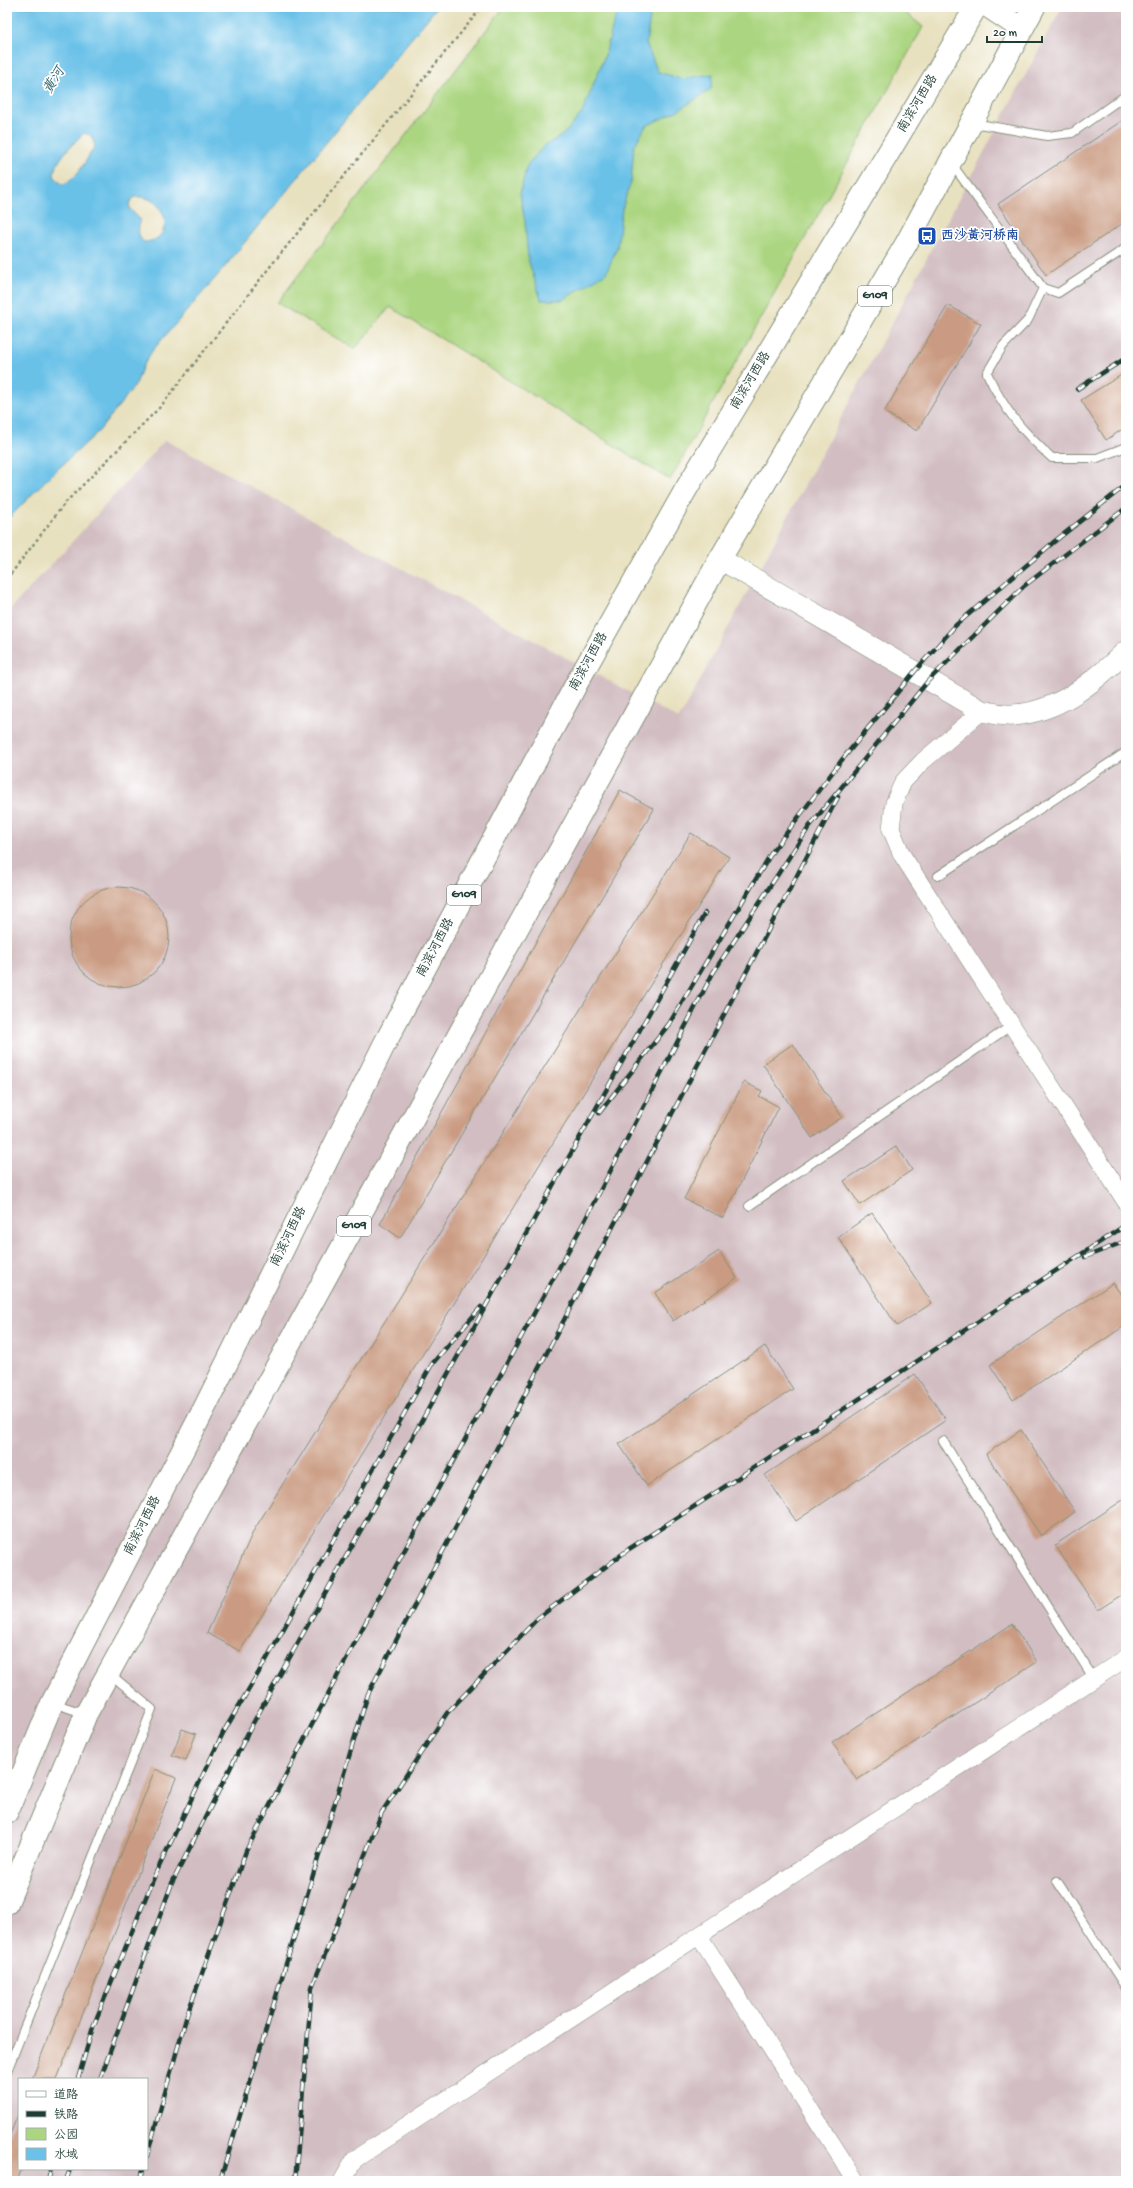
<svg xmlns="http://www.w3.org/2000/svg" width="1133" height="2188" font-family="'Gochi Hand','LXGW WenKai TC',sans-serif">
<rect width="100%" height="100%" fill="#fff"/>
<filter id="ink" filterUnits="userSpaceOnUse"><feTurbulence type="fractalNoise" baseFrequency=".025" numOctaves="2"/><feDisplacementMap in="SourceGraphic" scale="8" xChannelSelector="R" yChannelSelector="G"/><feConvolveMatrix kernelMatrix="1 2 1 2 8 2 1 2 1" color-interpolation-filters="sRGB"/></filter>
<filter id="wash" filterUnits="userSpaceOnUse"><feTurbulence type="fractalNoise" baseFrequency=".012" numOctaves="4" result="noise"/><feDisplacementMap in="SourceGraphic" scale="16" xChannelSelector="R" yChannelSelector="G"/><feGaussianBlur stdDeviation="0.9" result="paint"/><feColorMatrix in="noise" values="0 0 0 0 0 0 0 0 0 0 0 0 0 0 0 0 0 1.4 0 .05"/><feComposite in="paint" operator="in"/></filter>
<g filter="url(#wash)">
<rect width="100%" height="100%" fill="#e8e1bf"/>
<!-- industrial -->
<path fill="#d2bec2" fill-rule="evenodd" d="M1062 7H1126V2181H7V613L165 440 679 719ZM19 2079H147V2169H19Z"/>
<!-- green -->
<path fill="#abd580" stroke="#65895a" d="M504 7H899L923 27 670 480 390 307 355 349 277 303Z"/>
<!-- water -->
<g fill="#6bc1e8" stroke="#457f8e" fill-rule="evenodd">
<path d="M7 7H437L218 275 152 351 142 368 136 384 99 431 45 481 7 520ZM84 133 91 135 95 146C87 158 76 182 62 184L54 176C55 160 73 144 84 133ZM135 197C168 194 177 241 144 242 136 236 139 228 140 219L130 209 129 203Z"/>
<path d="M618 7H645L650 18 646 43 658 72 682 79 713 74 711 89 679 110 646 126 634 146 631 182 622 209 617 248 606 273 562 300H541L528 259 525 222 520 193 527 165 544 146 564 134 582 113 605 55Z"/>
</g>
<g id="blocks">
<!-- building -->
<g fill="#ca9b82">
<path d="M1126 118V221L1046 275 998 204Z"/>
<path d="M948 305 981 324 917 431 884 412Z"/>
<path d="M1126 372V427L1106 440 1081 400Z"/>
<path d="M620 790 654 809 400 1238 380 1224Z"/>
<path d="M691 833 729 857 240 1651 207 1633 254 1530Z"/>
<circle cx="119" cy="937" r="50"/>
<path d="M793 1044 842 1117 812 1138 763 1064Z"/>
<path d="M744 1082 762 1091 759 1096 779 1107 723 1218 684 1199Z"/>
<path d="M897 1146 912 1170 860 1205 844 1181Z"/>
<path d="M872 1213 932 1303 897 1326 838 1237Z"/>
<path d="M719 1251 737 1278 673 1321 655 1293Z"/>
<path d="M1113 1283 1126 1302V1325L1013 1400 990 1365Z"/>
<path d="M765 1346 793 1389 647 1486 619 1444Z"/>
<path d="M915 1374 946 1420 796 1521 765 1475Z"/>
<path d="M1021 1430 1075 1512 1041 1536 986 1454Z"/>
<path d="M1126 1498V1592L1098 1610 1055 1545Z"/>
<path d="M1012 1624 1037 1662 857 1780 832 1742Z"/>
<path d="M182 1729 196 1734 186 1760 172 1755Z"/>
<path d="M155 1769 176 1778 57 2079H32Z"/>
<path d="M19 2112V2169H22L17 2181H7V2142Z"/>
</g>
</g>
</g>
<g filter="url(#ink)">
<use href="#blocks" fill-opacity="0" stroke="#848f7a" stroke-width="1"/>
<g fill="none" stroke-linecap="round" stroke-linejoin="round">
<!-- service casing -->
<g stroke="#848f7a" stroke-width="10">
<g id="service">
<path d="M973 123 1047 136 1072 133 1126 95"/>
<path d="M951 163 1043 288 1058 293 1126 248"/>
<path d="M1043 288 1028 320 1003 346 987 373C1004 410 1022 431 1052 458H1097L1126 447"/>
<path d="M938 876 1126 752"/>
<path d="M749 1206 1012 1025"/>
<path d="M943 1441 1094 1679"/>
<path d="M53 1703 86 1714"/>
<path d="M7 1772 22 1775"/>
<path d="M1057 1881 1126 1988"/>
<path d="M7 2071 152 1709 109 1673"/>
</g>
</g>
<!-- minor casing -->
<g stroke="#848f7a" stroke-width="18">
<g id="minor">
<path d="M982 711 923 761 903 782 894 803 891 829 902 855 1126 1202"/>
<path d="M699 1936 856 2181"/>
<path d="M342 2181 355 2159 1126 1658"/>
</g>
</g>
<!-- tertiary casing -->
<g stroke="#848f7a" stroke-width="22">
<path id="tertiary" d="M720 559 982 711C992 713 1003 716 1013 715 1059 712 1094 682 1126 651"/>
</g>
<!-- trunk casing -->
<g stroke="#848f7a" stroke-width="24">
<g id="trunk">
<path d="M989 7 1022 29"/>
<path d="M7 1812 52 1703 203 1411 385 1043 579 679 685 491 976 7"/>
<path d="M7 1903 86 1714 720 559 906 244 1034 7"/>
</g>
</g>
<!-- path -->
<path stroke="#848f7a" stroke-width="2.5" stroke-dasharray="3 3" stroke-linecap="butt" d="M7 579 65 503 161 406 273 263 482 7"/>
<!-- service -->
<use href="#service" stroke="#fff" stroke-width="8"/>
<!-- minor -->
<use href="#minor" stroke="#fff" stroke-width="17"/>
<!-- tertiary -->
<use href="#tertiary" stroke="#fff" stroke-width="21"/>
<!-- trunk -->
<use href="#trunk" stroke="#fff" stroke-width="22"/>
<!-- rail casing -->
<g stroke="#1f3d34" stroke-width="4.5">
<g id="rail">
<path d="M1077 389 1126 358"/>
<path d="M599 1113 669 1024 772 852 841 761 915 671 956 625 1055 541 1126 485"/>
<path d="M1085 1257 1126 1241"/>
<path d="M78 2079 93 2027 155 1875 223 1733 266 1660 432 1364 481 1307"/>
<path d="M100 2079 172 1883 252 1725 705 913"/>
<path d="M147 2156 187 2015 246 1851 374 1606 584 1222 713 973 809 827 928 681 1024 586 1126 508"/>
<path d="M48 2181 51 2169"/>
<path d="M66 2181 70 2169"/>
<path d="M141 2181 143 2169"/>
<path d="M220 2181 368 1694 838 797"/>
<path d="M295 2181 312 1987 382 1812 447 1713 538 1618 629 1549 1126 1225"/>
</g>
</g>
<!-- rail -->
<use href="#rail" stroke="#fff" stroke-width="3" stroke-dasharray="9" stroke-linecap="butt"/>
</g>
</g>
<!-- icons -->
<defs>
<g id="bus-square" transform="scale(1)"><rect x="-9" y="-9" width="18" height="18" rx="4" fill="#1a4fb4" stroke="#fff"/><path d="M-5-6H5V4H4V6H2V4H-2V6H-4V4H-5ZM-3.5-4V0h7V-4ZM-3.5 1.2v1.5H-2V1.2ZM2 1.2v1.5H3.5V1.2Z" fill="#fff"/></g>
</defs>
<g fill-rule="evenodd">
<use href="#bus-square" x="927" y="236"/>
</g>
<g text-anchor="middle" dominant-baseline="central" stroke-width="3.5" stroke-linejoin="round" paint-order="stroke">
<!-- shield labels -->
<g fill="#fff" stroke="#627771" stroke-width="1">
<rect x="858" y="286" width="34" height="20" rx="3"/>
<rect x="447" y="885" width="34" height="20" rx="3"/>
<rect x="337" y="1216" width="34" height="20" rx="3"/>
</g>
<g font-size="12" font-weight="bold" fill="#1f3d34">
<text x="875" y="296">G109</text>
<text x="464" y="895">G109</text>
<text x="354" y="1226">G109</text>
</g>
<!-- street labels -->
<g font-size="13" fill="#1f3d34" stroke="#fff">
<text transform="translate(918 104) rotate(-59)">南滨河西路</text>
<text transform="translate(751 381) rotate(-59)">南滨河西路</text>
<text transform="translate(589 662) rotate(-61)">南滨河西路</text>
<text transform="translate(436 948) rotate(-62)">南滨河西路</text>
<text transform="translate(289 1237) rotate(-64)">南滨河西路</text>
<text transform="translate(143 1526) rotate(-63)">南滨河西路</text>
</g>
<!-- transit labels -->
<g font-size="13" font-weight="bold" fill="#164399" stroke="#fff" text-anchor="start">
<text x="941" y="236">西沙黄河桥南</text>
</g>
<!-- water labels -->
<g font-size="14" font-style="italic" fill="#36656a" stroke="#fff">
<text transform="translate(55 81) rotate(-58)">黄河</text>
</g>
</g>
<!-- margin -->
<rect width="1133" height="2188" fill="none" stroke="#fff" stroke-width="24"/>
<!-- legend -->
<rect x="18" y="2078" width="130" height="92" fill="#ffffff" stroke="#a5b1ae"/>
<rect x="26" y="2091" width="20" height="6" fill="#ffffff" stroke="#a5b1ae"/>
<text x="54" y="2098" font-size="12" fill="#1f3d34">道路</text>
<rect x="26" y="2111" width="20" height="6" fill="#1f3d34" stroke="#a5b1ae"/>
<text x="54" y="2118" font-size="12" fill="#1f3d34">铁路</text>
<rect x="26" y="2128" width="20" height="12" fill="#abd580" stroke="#a5b1ae"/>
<text x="54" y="2138" font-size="12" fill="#1f3d34">公园</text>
<rect x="26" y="2148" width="20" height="12" fill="#6bc1e8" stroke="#a5b1ae"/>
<text x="54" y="2158" font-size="12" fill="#1f3d34">水域</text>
<!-- scale -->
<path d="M987 36v6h55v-6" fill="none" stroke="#1f3d34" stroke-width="2"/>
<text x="993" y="36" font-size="12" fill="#1f3d34" stroke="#ffffff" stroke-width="3" paint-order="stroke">20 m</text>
</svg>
